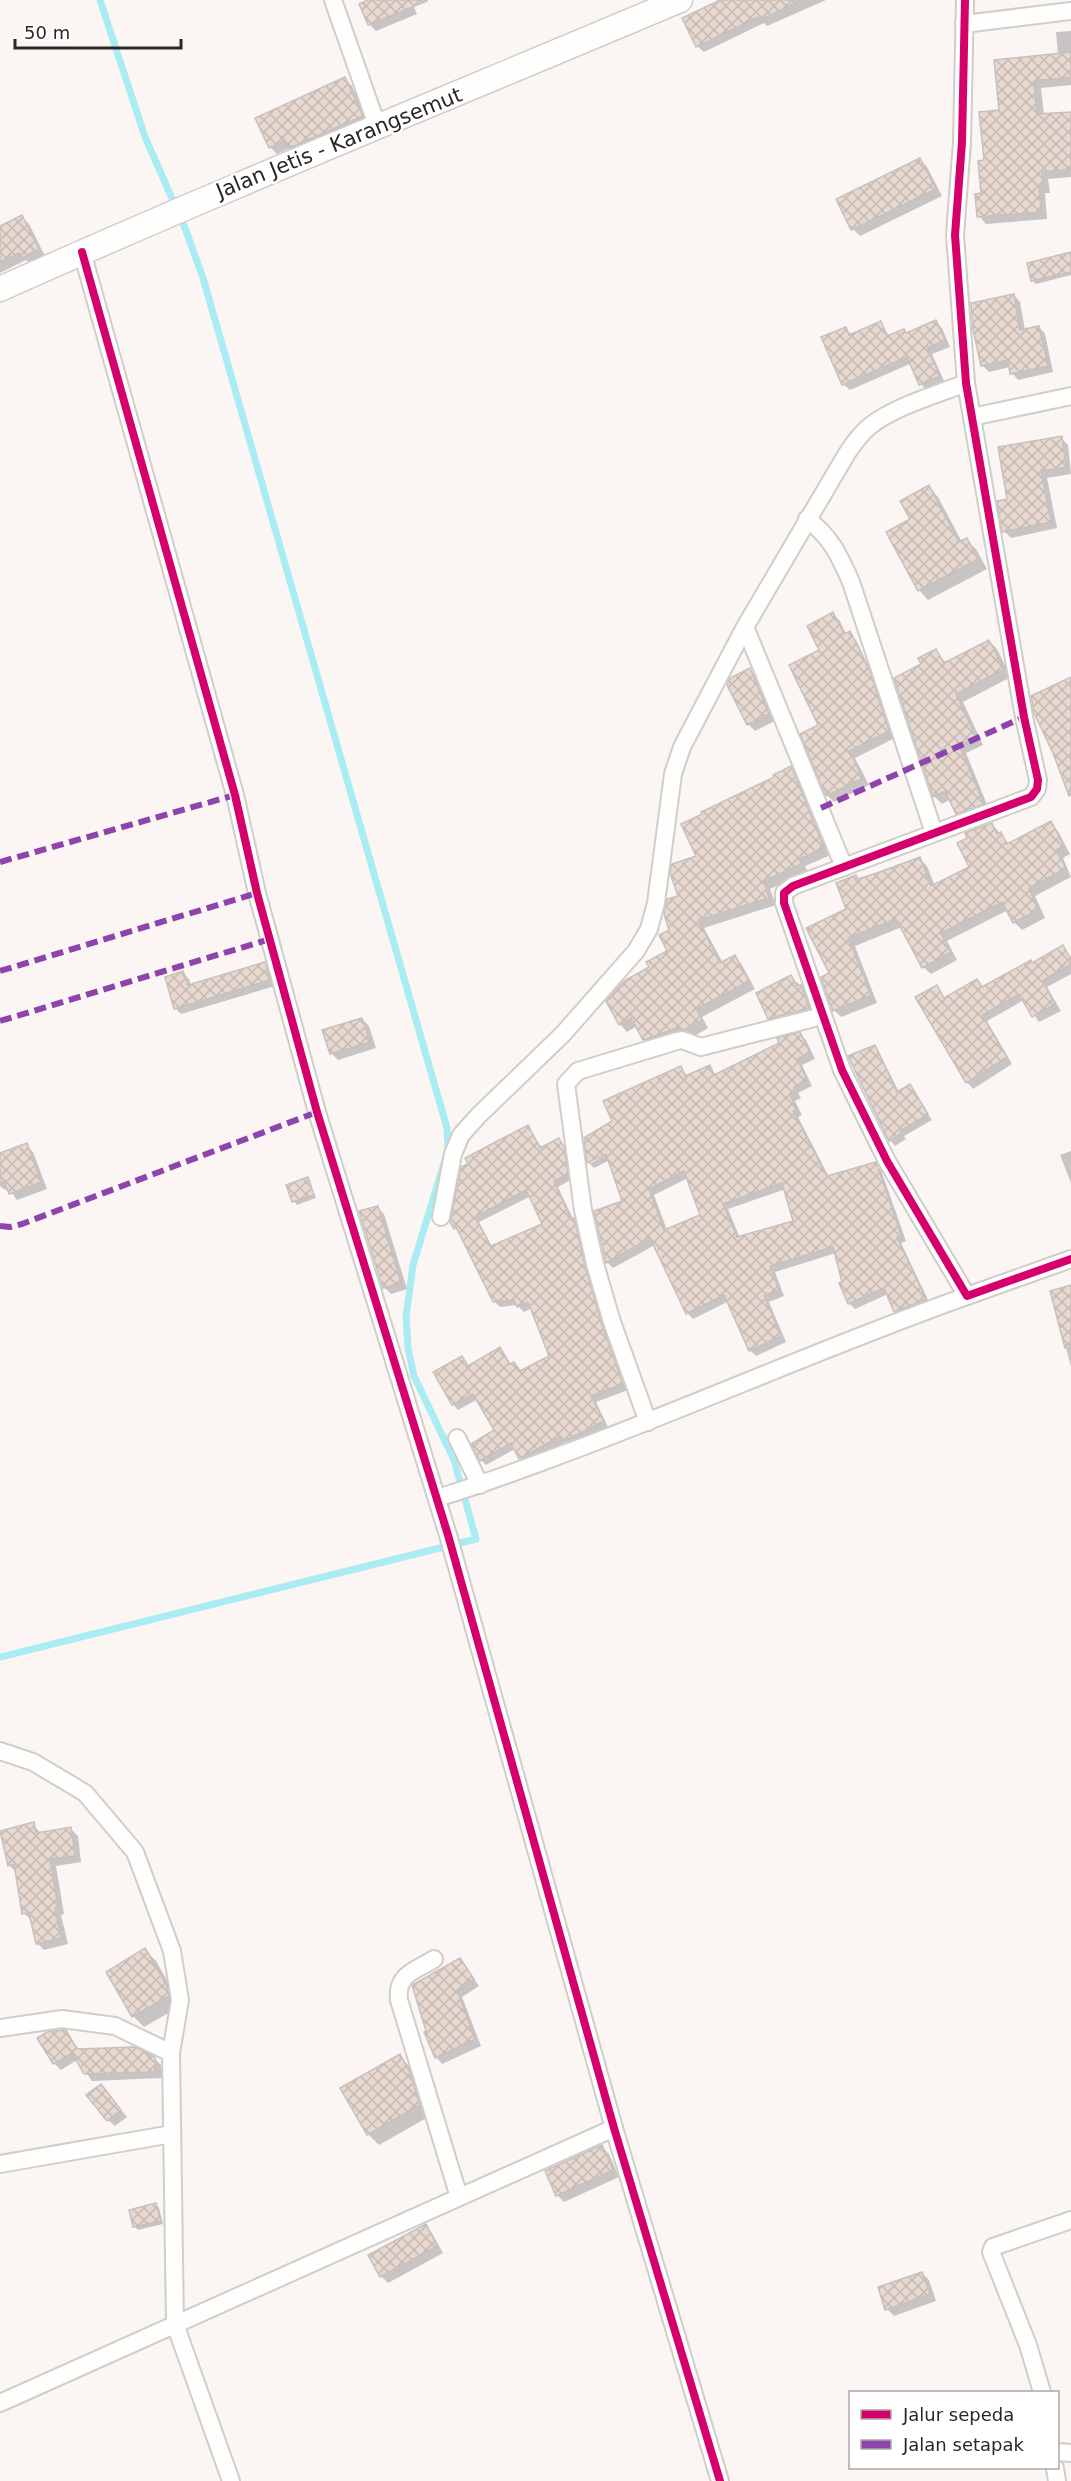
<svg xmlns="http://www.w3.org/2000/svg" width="1071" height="2481" font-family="'DejaVu Sans',sans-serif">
<defs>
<pattern id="building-cross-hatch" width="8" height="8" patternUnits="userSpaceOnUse" patternTransform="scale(1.5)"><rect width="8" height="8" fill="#e7d8d0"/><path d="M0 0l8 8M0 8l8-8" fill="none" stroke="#c6b9b2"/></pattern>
</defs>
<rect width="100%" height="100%" fill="#fbf6f4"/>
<!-- shadow -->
<g fill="#0003" fill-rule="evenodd">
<path d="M372 0H411L417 14 376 31 369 24Z"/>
<path d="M725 0H826L767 26 764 23 704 52 697 46Z"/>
<path d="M1071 31V85L1041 88 1044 115 1071 113V177L1048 179 1050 193H1045L1047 219 986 224 979 216 986 162 1000 111 1058 55 1056 32Z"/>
<path d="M345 79 352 86 369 124 297 154 290 148 277 154 270 147Z"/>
<path d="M920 160 927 167 942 196 860 236 853 229 838 200Z"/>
<path d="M22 217 29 224 45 256 30 264 26 260 0 273V227Z"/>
<path d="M1071 254V275L1036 284 1032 280Z"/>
<path d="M1014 295 1020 302 1025 330 1039 327 1045 334 1053 372 1018 380 1012 373 1010 367 989 372 982 365Z"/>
<path d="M936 322 942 328 950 347 932 354 945 383 927 391 921 384 912 363 850 390 843 384 845 328 852 335 880 323 890 337 907 334Z"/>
<path d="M1061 438 1068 445 1071 474 1047 478 1057 528 1011 538 1004 531 1009 500Z"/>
<path d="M929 487 938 497 962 542 966 540 976 549 987 569 928 600 919 590 912 519Z"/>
<path d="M833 614 840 621 846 634 849 633 856 640 876 681 895 738 855 758 869 785 834 802 827 795 820 726 821 651Z"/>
<path d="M989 641 997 649 1011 677 963 702 983 745 966 753 990 812 965 821 957 813 951 799 942 804 934 796 923 664 936 651 946 663Z"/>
<path d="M749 670 756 677 775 721 755 731 748 724Z"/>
<path d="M791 768 798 775 831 855 805 866 808 872 770 889 776 905 704 928 723 963 735 957 742 965 755 989 702 1017 708 1028 693 1037 652 1047 644 1039 637 1026 627 1032 620 1024 651 968 669 952 671 931 680 897 698 857 776 778Z"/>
<path d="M1050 823 1058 831 1070 854 1063 858 1071 877 1035 896 1045 918 1022 930 1014 922 1008 910 947 941 957 960 931 974 923 967 902 927 855 946 877 1003 841 1017 834 1010 831 974 856 877 859 880 919 858 927 866 935 886 971 868 992 824 1010 845Z"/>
<path d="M1063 947 1071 957V974L1047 987 1061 1011 1039 1022 1024 1000 987 1021 1012 1064 973 1089 967 1082 917 998 936 987 945 999 977 981 984 988Z"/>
<path d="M265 964 271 970 275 986 181 1014 175 1008 183 973 189 979 191 986Z"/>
<path d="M791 977 808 993 815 1015 776 1025 769 1018Z"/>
<path d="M362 1019 369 1026 376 1048 338 1060 331 1053Z"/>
<path d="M800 1034 806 1040 815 1059 802 1065 812 1086 798 1093 801 1098 795 1101 802 1115 798 1117 829 1177 875 1164 881 1170 906 1241 901 1243 931 1306 901 1317 895 1311 888 1294 855 1309 849 1303 836 1253 775 1272 784 1296 769 1302 786 1342 756 1356 750 1350 729 1301 693 1319 687 1313 655 1245 613 1268 607 1262 623 1202 610 1160 594 1168 589 1163 585 1138 614 1122 680 1067 688 1077 709 1067 716 1075ZM612 1149 613 1151 591 1163V1160ZM688 1178 702 1215 667 1230 654 1195ZM786 1189 795 1222 740 1238 728 1209Z"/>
<path d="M874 1046 879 1052 899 1092 910 1086 932 1120 904 1136 906 1139 895 1146 890 1140 850 1057Z"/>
<path d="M528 1127 542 1148 559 1139 569 1154 572 1179 558 1187 573 1219 579 1225 628 1390 596 1402 608 1427 570 1446 566 1442 526 1464 515 1449 486 1465 481 1460 496 1431 478 1399 458 1410 453 1404 462 1358 469 1367 500 1349 511 1365 514 1364 521 1372 551 1357 532 1308 524 1312 517 1305 500 1307 495 1302 460 1233 455 1228ZM531 1196 544 1225 492 1247 479 1222Z"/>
<path d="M26 1145 33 1152 47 1189 17 1200 9 1189 5 1190 0 1186V1155Z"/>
<path d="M1071 1151V1183L1060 1155Z"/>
<path d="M308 1179 316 1198 297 1205 294 1201Z"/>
<path d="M377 1207 384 1214 407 1289 391 1294 384 1287Z"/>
<path d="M1071 1287V1367L1052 1292Z"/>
<path d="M33 1824 41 1834 71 1829 78 1836 81 1862 56 1866 64 1914 61 1915 68 1944 44 1950 37 1943 32 1920 23 1913 17 1873 9 1865Z"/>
<path d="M145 1950 156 1961 177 1998 179 2007 144 2027 133 2016Z"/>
<path d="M460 1960 479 1986 462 1997 481 2046 442 2064 436 2057Z"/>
<path d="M66 2032 80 2051 154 2058 161 2065 162 2078 92 2081 77 2060 61 2070 54 2063Z"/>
<path d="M399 2056 410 2067 420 2085 430 2116 379 2145 368 2134Z"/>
<path d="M101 2086 127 2117 115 2126 108 2120Z"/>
<path d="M602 2147 609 2154 619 2177 564 2202 557 2195Z"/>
<path d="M156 2205 159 2208 163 2224 138 2230 135 2227Z"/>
<path d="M426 2226 432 2233 443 2253 388 2283 381 2276Z"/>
<path d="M922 2273 929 2280 936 2301 894 2316 887 2309Z"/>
</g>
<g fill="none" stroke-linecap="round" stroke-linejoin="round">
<!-- stream -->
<path stroke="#aaecf3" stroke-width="7" d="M0 1657 476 1539 454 1460 414 1376 408 1348 406 1317 413 1265 448 1150 447 1128 203 278 185 228 145 137 100 0"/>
</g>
<!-- building -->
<g fill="url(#building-cross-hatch)" stroke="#c5c1bf" stroke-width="1.5" fill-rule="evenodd">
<path d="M368 0H427V1L368 25 359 4Z"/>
<path d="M720 0H801L760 20 758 17 696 47 682 18Z"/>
<path d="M1071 52V77L1034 81 1037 114 1071 112V169L1042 172 1043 186H1039L1041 212 977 217 975 194 981 193 978 161 984 160 979 112 999 110 994 60Z"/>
<path d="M345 77 363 116 289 148 285 140 269 148 255 118Z"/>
<path d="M920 158 936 189 851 230 836 199Z"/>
<path d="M22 215 39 249 22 258 19 253 0 262V226Z"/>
<path d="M1071 252V272L1031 281 1027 263Z"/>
<path d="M1014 294 1020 330 1039 326 1048 366 1010 374 1008 360 981 366 973 330 971 303Z"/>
<path d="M936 320 945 340 927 348 940 376 919 385 907 357 842 385 821 337 846 327 849 335 881 321 887 336 904 329 906 333Z"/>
<path d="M1062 436 1066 467 1041 471 1051 522 1002 532 997 501 1007 499 998 447Z"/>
<path d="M929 485 959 542 967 538 978 559 918 591 886 532 910 519 900 501Z"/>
<path d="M833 612 844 634 850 631 859 649 870 672 889 731 849 751 863 778 826 796 800 734 818 725 789 665 819 650 807 626Z"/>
<path d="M989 640 1004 669 956 694 976 737 959 745 984 804 956 814 945 791 933 797 894 678 921 664 918 658 936 649 944 663Z"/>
<path d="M750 668 769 714 747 725 727 685 730 678Z"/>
<path d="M1071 677V795L1069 796 1053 753 1034 713 1031 696Z"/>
<path d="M791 766 824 848 799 859 801 864 764 881 769 898 698 920 720 963 735 955 749 981 696 1009 702 1020 684 1030 680 1027 643 1040 631 1018 619 1025 606 1001 624 981 649 967 646 962 667 951 659 935 669 930 664 914 667 899 678 896 670 873 672 864 696 856 681 824 702 814 701 812 774 777 773 775Z"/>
<path d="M1051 821 1064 846 1056 850 1066 868 1029 888 1038 910 1013 923 1002 902 941 933 951 952 922 968 896 919 848 938 871 995 833 1011 821 977 829 973 806 928 846 909 836 883 856 875 858 879 877 873 920 857 931 886 969 867 957 843 967 838 965 833 992 823 997 834 1001 832 1007 844Z"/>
<path d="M1063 945 1071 959V964L1042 981 1055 1004 1032 1017 1019 994 982 1015 1007 1057 966 1083 915 997 937 985 944 998 977 979 982 987 1031 960 1032 963Z"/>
<path d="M265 962 270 980 174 1009 165 977 183 971 188 985Z"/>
<path d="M791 975 797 986 801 985 809 1008 768 1019 756 993Z"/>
<path d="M362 1018 370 1042 330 1054 322 1030Z"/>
<path d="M800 1032 810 1052 797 1059 807 1080 794 1087 796 1091 790 1095 797 1109 793 1111 827 1176 876 1162 901 1235 897 1237 926 1299 894 1312 884 1288 848 1304 839 1283 842 1282 833 1247 770 1266 779 1290 764 1296 781 1336 749 1351 724 1295 686 1314 650 1238 606 1263 594 1211 622 1201 606 1154 587 1163 584 1138 612 1121 603 1101 681 1066 685 1076 710 1065 714 1075 779 1043 777 1038ZM684 1171 700 1215 664 1230 649 1189ZM782 1183 793 1221 737 1237 723 1204Z"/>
<path d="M875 1045 897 1092 910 1084 928 1114 900 1131 902 1133 889 1141 848 1056Z"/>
<path d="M528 1125 540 1148 559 1138 564 1147 568 1174 554 1181 571 1219 574 1218 585 1266 602 1325 623 1384 591 1396 604 1421 564 1441 561 1436 519 1459 511 1443 480 1461 471 1444 494 1430 473 1394 452 1405 433 1372 462 1356 468 1366 500 1347 510 1364 514 1362 520 1371 549 1356 528 1302 517 1307 514 1300 493 1302 456 1227 454 1229 450 1222 461 1167 468 1164 465 1158ZM526 1190 542 1224 491 1246 475 1217Z"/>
<path d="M27 1143 41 1182 9 1194 4 1181 0 1183V1153Z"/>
<path d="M308 1177 314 1195 292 1202 286 1185Z"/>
<path d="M378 1206 401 1283 383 1288 359 1211Z"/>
<path d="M1071 1285V1348H1065L1050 1291Z"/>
<path d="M34 1822 36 1833 71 1827 75 1856 50 1859 58 1908H55L61 1938 36 1944 29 1913 22 1914 14 1864 8 1866 0 1831Z"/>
<path d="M145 1948 167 1986 169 1996 132 2017 106 1972Z"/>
<path d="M460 1958 474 1979 457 1990 475 2039 435 2058 424 2032 426 2031 412 1985Z"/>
<path d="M62 2030H66L77 2049 135 2047 155 2057V2072L84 2074 72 2053 53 2064 37 2038 47 2032Z"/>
<path d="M400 2054 410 2073 420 2105 367 2135 340 2088Z"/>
<path d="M101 2084 121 2110 107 2121 86 2095Z"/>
<path d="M602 2145 613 2170 556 2196 545 2171Z"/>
<path d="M156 2203 161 2221 133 2227 129 2210Z"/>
<path d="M426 2224 437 2246 380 2277 368 2255Z"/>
<path d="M922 2272 930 2294 885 2310 878 2287Z"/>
</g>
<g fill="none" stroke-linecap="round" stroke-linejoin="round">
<!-- minor casing -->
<g stroke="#d1cdcb" stroke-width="20">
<g id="minor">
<path d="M333 0 378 128"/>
<path d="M965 0 962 142 955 235 966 383 1024 717 1038 780 1037 789 1031 797 793 886 784 893V903L842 1070 887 1161 967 1296 1071 1259"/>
<path d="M964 24 1071 11"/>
<path d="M82 252 235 795 257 893 317 1112 448 1535 614 2128 720 2481"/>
<path d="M972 417 1071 396"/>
<path d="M807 519C831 537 839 555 851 582L934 833"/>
<path d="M745 627 844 867"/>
<path d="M441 1217 453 1154 461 1135 478 1116 563 1034 636 951 649 929 656 903 673 774 682 747 745 627 846 455C853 444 860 434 870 426 895 406 936 395 966 383"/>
<path d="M648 1422 612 1322 595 1264 583 1210 566 1084 578 1071 677 1041 682 1040 701 1047 822 1016"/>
<path d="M457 1438 480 1485"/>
<path d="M437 1498C481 1485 523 1469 566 1453 700 1403 832 1344 967 1296"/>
<path d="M0 1751 33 1762 85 1793 135 1852 172 1951 180 2000 171 2053 175 2324 231 2481"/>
<path d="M434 1959C415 1971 396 1974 399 2000L459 2197"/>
<path d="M0 2028 62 2019 115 2026 171 2053"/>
<path d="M0 2164 172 2134"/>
<path d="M1042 2392 1028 2345 991 2252 993 2247 1071 2220"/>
<path d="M0 2403 614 2128"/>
<path d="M1058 2452 1071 2453"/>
<path d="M1055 2468 1057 2481"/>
</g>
</g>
<!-- secondary casing -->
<g stroke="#d1cdcb" stroke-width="27">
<path id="secondary" d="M0 289C225 188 453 96 680 0"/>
</g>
<!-- minor -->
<use href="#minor" stroke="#fefefd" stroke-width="16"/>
<!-- secondary -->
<use href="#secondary" stroke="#fefefd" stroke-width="24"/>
<!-- quiet -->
<g stroke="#8e44ad" stroke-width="6" stroke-dasharray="12 6" stroke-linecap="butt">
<path d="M821 808 1024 717"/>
<path d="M0 862 235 795"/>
<path d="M0 971 257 893"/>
<path d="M0 1021 270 939"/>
<path d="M0 1226 10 1227 22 1224 317 1112"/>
</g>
<!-- cycleway casing -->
<g stroke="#fff" stroke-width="11">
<g id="cycleway">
<path d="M965 0 962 142 955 235 966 383 1024 717 1038 780 1037 789 1031 797 793 886 784 893V903L842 1070 887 1161 967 1296 1071 1259"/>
<path d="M82 252 235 795 257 893 317 1112 448 1535 614 2128 720 2481"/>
</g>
</g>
<!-- cycleway -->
<use href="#cycleway" stroke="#d6006c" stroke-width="8"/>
</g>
<g text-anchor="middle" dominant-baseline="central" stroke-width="5" stroke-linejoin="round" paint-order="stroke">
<!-- street labels -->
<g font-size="21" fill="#2b2726" stroke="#fff">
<text transform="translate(339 143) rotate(-22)">Jalan Jetis - Karangsemut</text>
</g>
</g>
<!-- legend -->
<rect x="849" y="2391" width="210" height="78" fill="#ffffff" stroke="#aaa9a8" stroke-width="1.5"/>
<rect x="861" y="2410" width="30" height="9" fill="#d6006c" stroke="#aaa9a8" stroke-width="1.5"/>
<text x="903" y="2421" font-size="18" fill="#2b2726">Jalur sepeda</text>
<rect x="861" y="2440" width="30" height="9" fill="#8e44ad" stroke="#aaa9a8" stroke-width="1.5"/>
<text x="903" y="2451" font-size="18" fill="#2b2726">Jalan setapak</text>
<!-- scale -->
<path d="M15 39v9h166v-9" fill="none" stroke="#2b2726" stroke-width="3"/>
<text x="24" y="39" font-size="18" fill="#2b2726" stroke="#ffffff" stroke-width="4.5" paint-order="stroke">50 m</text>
</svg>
